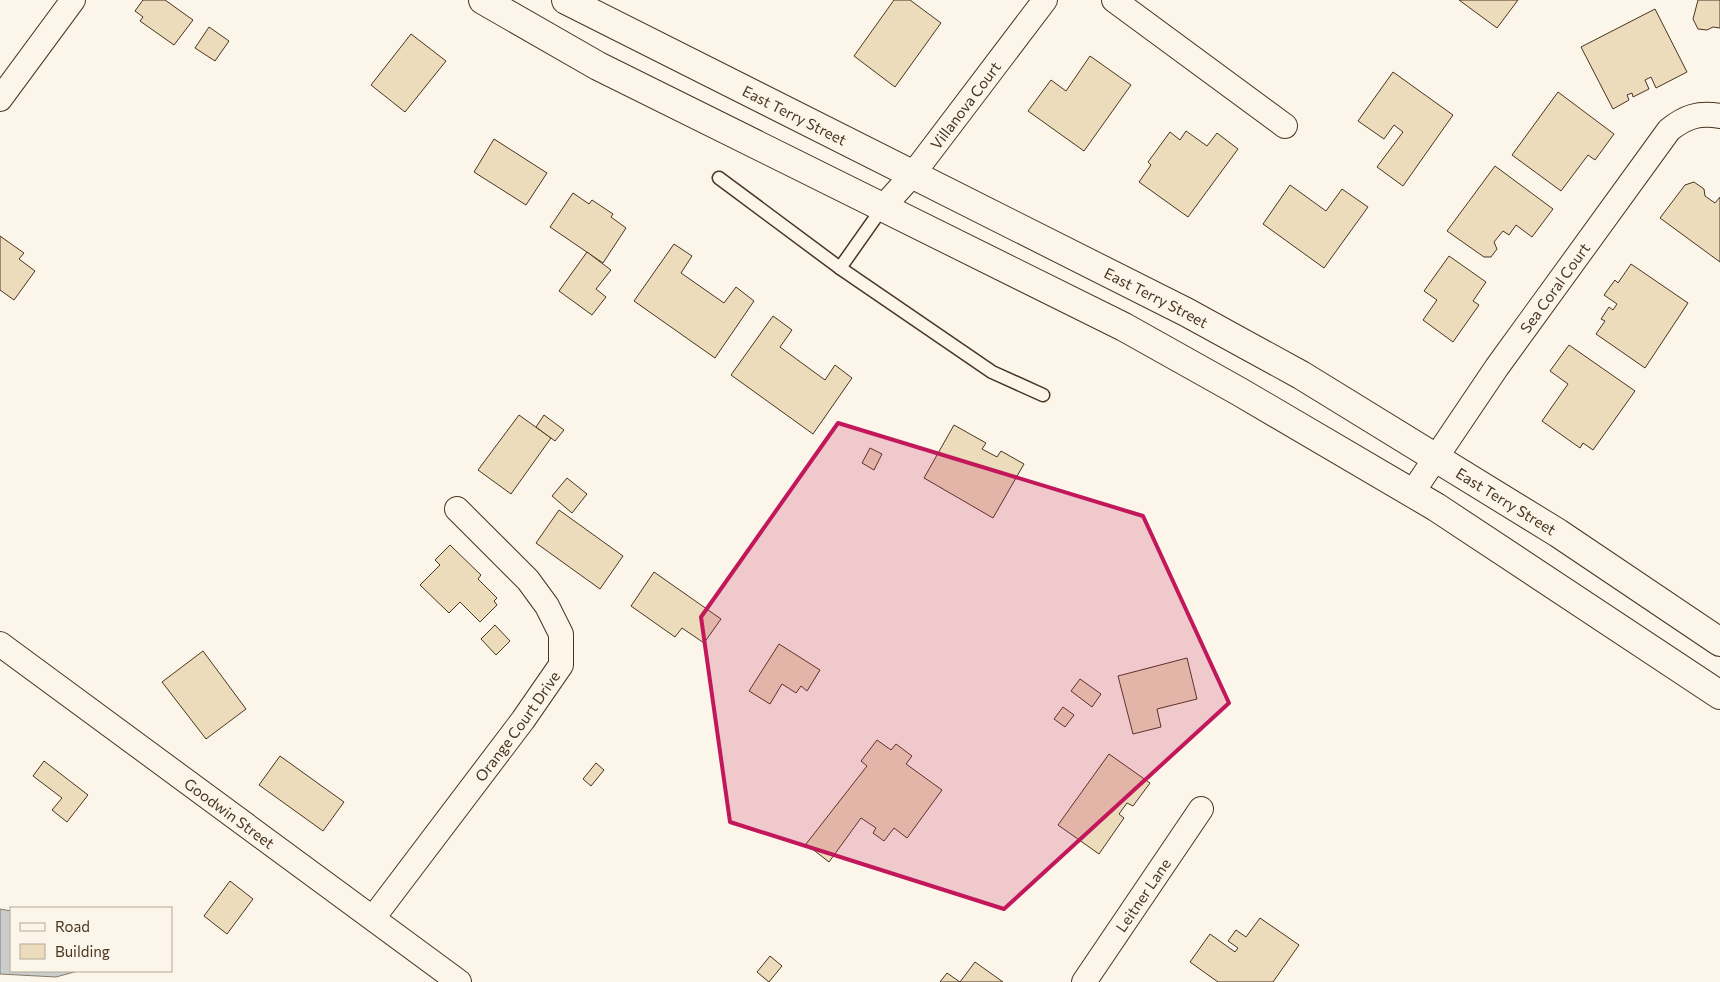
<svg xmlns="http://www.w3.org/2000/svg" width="1720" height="982" font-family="Commissioner,sans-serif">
<rect width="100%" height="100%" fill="#fbf6e9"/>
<!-- water -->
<path fill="#c9cecd" stroke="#887966" d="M0 909 11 911V971H78L56 977 0 974Z"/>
<!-- building -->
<g fill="#ecdcbc" stroke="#4a3520">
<path d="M143 0H165L193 20 174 45 140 21 143 17 135 11Z"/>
<path d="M894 0H910L941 23 895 87 854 56Z"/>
<path d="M1459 0H1518L1497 28Z"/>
<path d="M1698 0H1720V28L1713 27 1707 30 1698 29 1693 19Z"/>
<path d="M1655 9 1687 72 1656 88 1651 77 1645 80 1649 89 1633 97 1632 93 1627 95 1629 100 1613 109 1581 47Z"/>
<path d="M209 27 229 41 215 61 195 48Z"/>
<path d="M411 34 446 61 405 112 371 85Z"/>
<path d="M1090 56 1131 85 1084 151 1028 111 1051 80 1066 91Z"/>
<path d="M1393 72 1453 115 1403 186 1377 167 1403 132 1394 125 1384 139 1358 121Z"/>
<path d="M1558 92 1614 134 1595 160 1588 155 1561 191 1512 155Z"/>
<path d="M1186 131 1207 146 1217 133 1238 149 1188 217 1139 182 1151 165 1148 162 1170 132 1180 140Z"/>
<path d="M494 139 547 173 526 205 474 172Z"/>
<path d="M1495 166 1553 209 1532 237 1516 225 1509 235 1503 231 1494 242 1497 249 1491 257H1484L1447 231Z"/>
<path d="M1694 182 1704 189 1705 196 1715 203 1720 197V262L1660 218 1685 185Z"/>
<path d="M1290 185 1326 211 1342 189 1368 207 1324 268 1263 224Z"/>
<path d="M573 193 589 204 592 200 613 214 611 217 626 228 603 263 550 227Z"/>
<path d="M0 236 24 253 19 259 35 271 14 300 0 290Z"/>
<path d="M674 244 692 256 681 273 724 303 736 287 754 301 715 358 634 301Z"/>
<path d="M587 252 611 270 596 289 606 297 592 315 559 291Z"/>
<path d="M1449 256 1486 282 1473 301 1479 305 1453 342 1423 320 1437 300 1424 291Z"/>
<path d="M1631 264 1688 303 1645 368 1596 334 1605 321 1601 319 1609 307 1613 310 1617 304 1604 295 1615 280 1618 283Z"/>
<path d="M773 316 792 330 780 347 825 380 835 365 852 378 813 434 731 375Z"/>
<path d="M1569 345 1635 391 1593 450 1583 443 1580 448 1542 421 1568 384 1550 371Z"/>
<path d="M519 415 551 438 511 494 478 470Z"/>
<path d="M544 415 564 430 555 441 536 427Z"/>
<path d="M954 425 986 443 982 449 997 457 1001 451 1024 464 993 518 924 478Z"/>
<path d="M870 448 882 454 874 470 862 463Z"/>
<path d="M567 478 587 494 572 513 552 496Z"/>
<path d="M559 510 623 556 600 589 536 543Z"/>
<path d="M450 545 481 575 478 579 497 598 494 601 497 605 480 622 460 602 449 613 420 585 440 565 435 560Z"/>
<path d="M654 572 721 619 704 643 682 628 675 637 631 606Z"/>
<path d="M495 625 510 641 496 655 481 639Z"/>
<path d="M779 644 820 670 807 691 801 686 796 693 782 684 770 704 749 691Z"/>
<path d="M203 651 246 709 206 739 162 682Z"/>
<path d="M1187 658 1197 699 1157 709 1161 727 1133 734 1118 676Z"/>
<path d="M1080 679 1101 694 1092 707 1071 691Z"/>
<path d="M1063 707 1074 715 1065 727 1054 719Z"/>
<path d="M877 740 891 750 896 744 912 756 906 764 942 790 907 838 894 828 884 841 873 833 876 828 861 818 829 862 806 844 867 766 861 761Z"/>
<path d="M1109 754 1150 783 1133 806 1127 803 1119 814 1124 818 1099 854 1058 825Z"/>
<path d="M280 756 344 802 323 831 259 785Z"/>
<path d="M44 761 88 795 67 822 52 810 62 798 33 776Z"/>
<path d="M596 763 604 770 591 786 583 779Z"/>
<path d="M230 881 253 899 227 934 204 916Z"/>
<path d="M1260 918 1299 945 1273 982H1218L1190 962 1210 934 1235 952 1238 948 1228 941 1236 930 1246 937Z"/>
<path d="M770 956 782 966 769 982 757 972Z"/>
<path d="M975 962 1003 982H960Z"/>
<path d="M947 973 960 982H940Z"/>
</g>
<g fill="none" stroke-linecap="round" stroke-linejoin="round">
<!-- service casing -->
<g stroke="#4a3520" stroke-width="15">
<g id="service">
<path d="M719 178 840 268 992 372 1043 395"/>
<path d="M840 268 883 207"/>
</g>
</g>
<!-- minor casing -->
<g stroke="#4a3520" stroke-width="26">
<g id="minor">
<path d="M1114 0 1285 126"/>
<path d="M0 99 73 0"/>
<path id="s1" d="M883 207 913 174 1045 0"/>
<path id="s2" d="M1412 493 1497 367 1669 130C1685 117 1699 112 1720 116"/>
<path id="s3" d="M0 644 459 982"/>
<path id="s4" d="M373 918 523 720 561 665V634L547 606 528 580 457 509"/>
<path id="s5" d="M1084 982 1201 809"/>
</g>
</g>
<!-- tertiary casing -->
<g stroke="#4a3520" stroke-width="30">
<g id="tertiary">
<path d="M483 0 598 66 1124 327 1240 392 1436 507 1720 695"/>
<path id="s6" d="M566 0 1186 312 1301 375 1558 533 1720 642"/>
</g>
</g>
<!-- service -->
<use href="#service" stroke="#fbf6e9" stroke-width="12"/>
<!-- minor -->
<use href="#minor" stroke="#fbf6e9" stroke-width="24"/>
<!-- tertiary -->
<use href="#tertiary" stroke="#fbf6e9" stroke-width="28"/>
</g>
<!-- marked area -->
<path fill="#c2185b" fill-opacity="0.2" stroke="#c2185b" stroke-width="4" stroke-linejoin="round" d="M838 423 1143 516 1229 703 1004 909 730 822 701 617Z"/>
<g text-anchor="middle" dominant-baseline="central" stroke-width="4" stroke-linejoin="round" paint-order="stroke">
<!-- street labels -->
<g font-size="15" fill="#4a3520" stroke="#fbf6e9">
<text stroke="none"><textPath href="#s1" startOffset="131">Villanova Court</textPath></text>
<text stroke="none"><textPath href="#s6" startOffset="256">East Terry Street</textPath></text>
<text stroke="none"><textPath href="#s2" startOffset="250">Sea Coral Court</textPath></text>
<text stroke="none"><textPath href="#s6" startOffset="661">East Terry Street</textPath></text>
<text stroke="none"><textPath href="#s6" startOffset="1066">East Terry Street</textPath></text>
<text stroke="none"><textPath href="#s4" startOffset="240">Orange Court Drive</textPath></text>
<text stroke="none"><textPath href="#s3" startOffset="285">Goodwin Street</textPath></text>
<text stroke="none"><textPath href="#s5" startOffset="105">Leitner Lane</textPath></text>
</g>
</g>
<!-- legend -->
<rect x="10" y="907" width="162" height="65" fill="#fbf6e9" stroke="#b4a999"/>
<rect x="20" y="923" width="25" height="8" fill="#fbf6e9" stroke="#b4a999"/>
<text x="55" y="932" font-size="15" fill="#4a3520">Road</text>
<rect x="20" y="944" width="25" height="15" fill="#ecdcbc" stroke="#b4a999"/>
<text x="55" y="957" font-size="15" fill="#4a3520">Building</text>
</svg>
